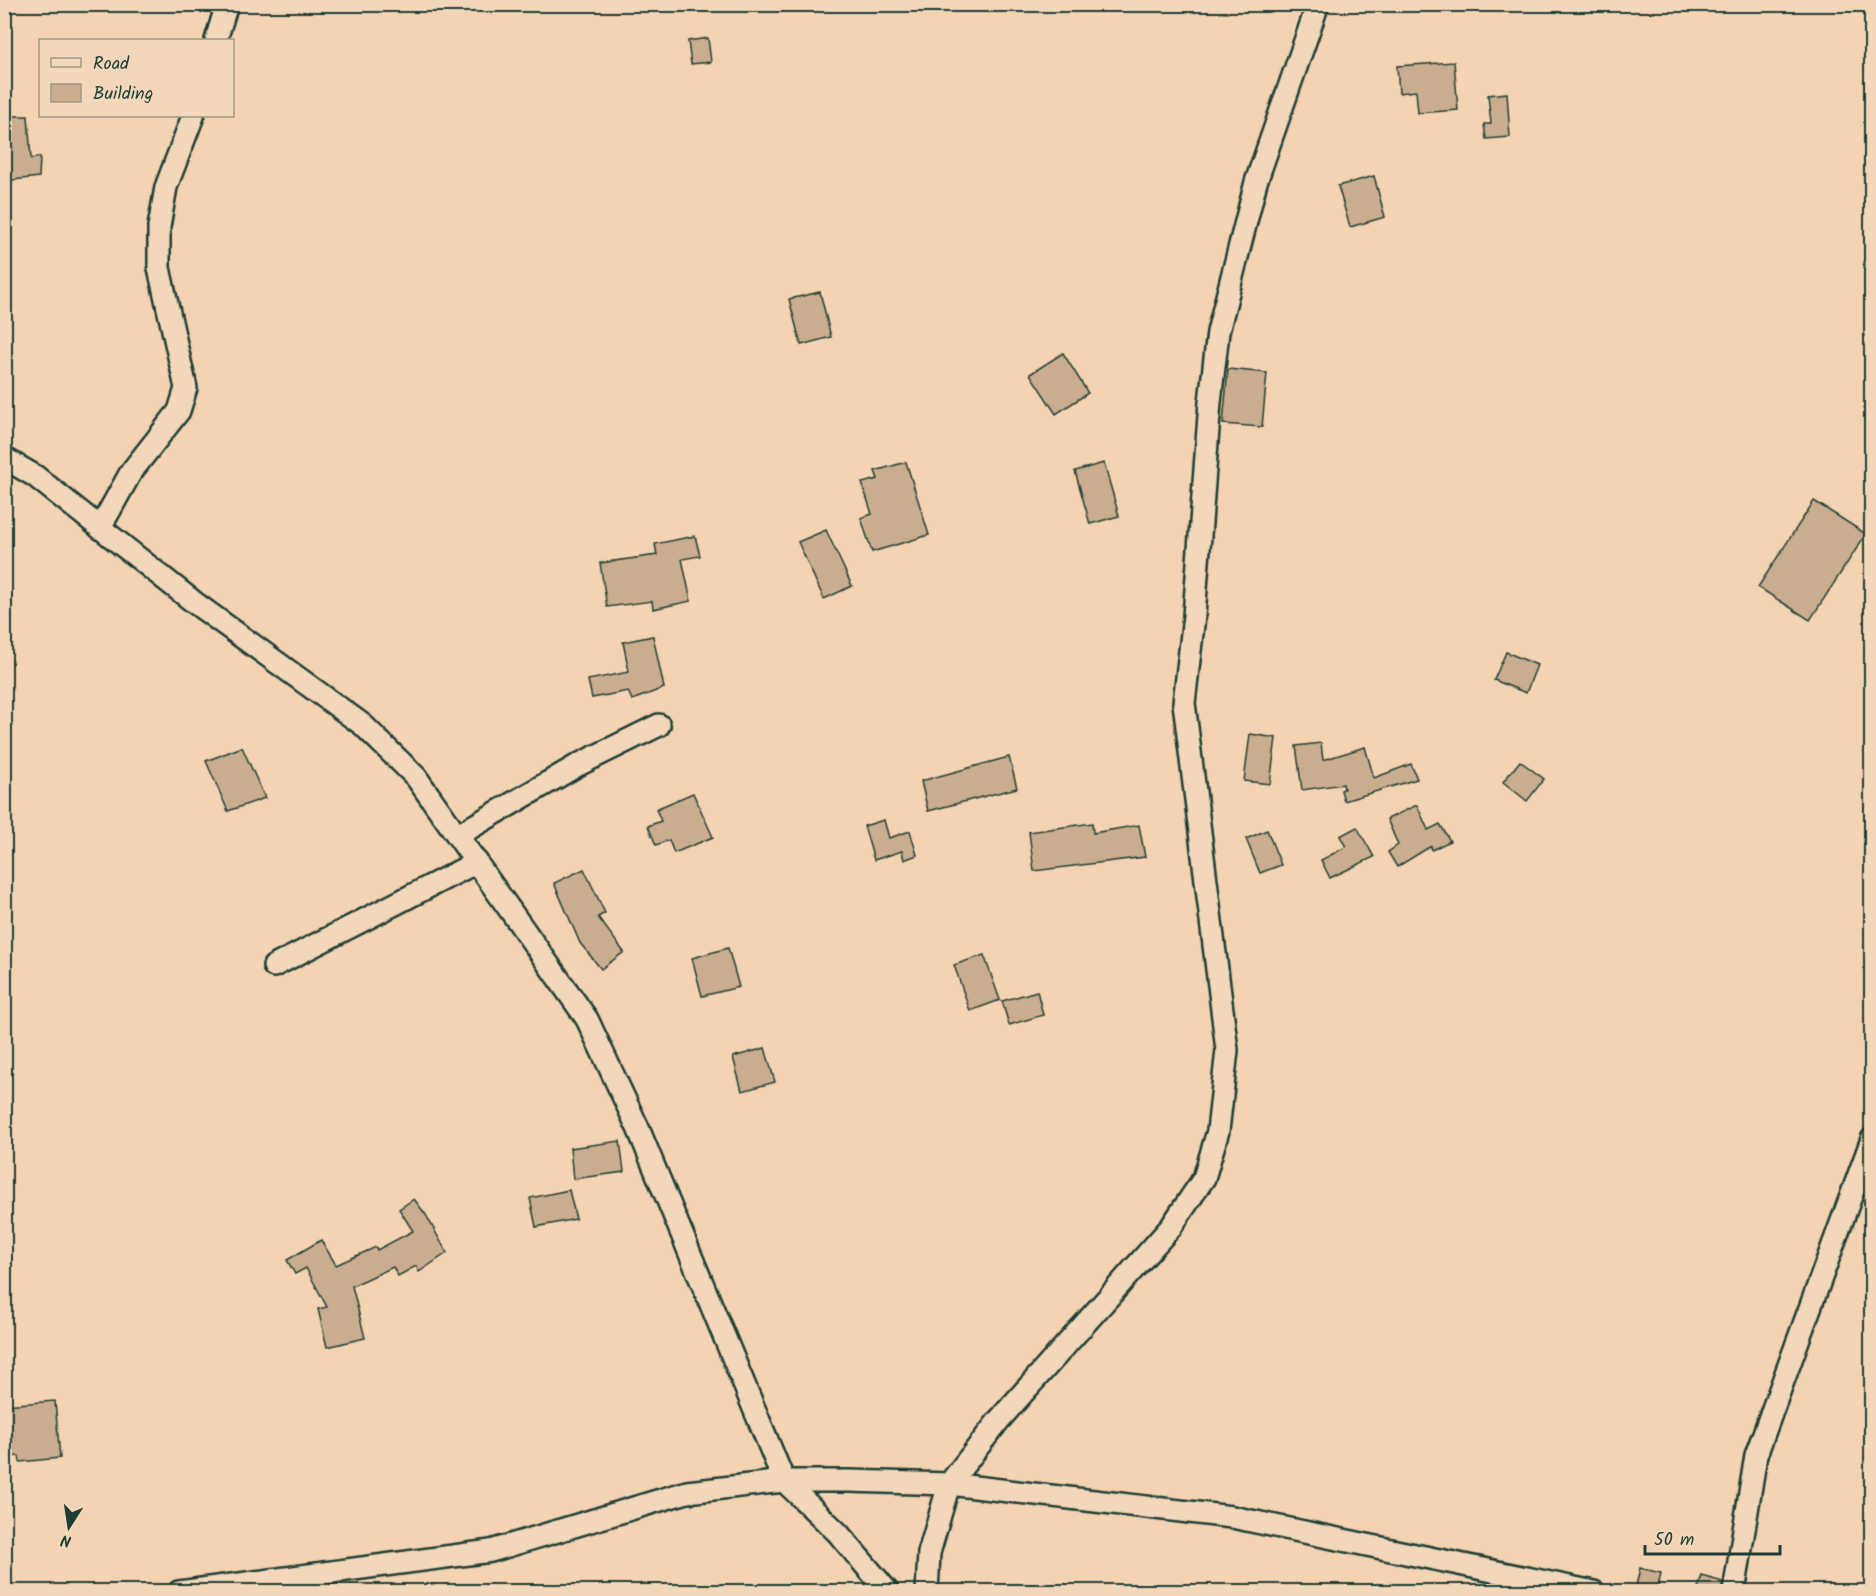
<svg xmlns="http://www.w3.org/2000/svg" width="1876" height="1596" font-family="Kalam,sans-serif">
<rect width="100%" height="100%" fill="#f4d3b3"/>
<filter id="ink" filterUnits="userSpaceOnUse"><feTurbulence type="fractalNoise" baseFrequency=".0167" numOctaves="2"/><feDisplacementMap in="SourceGraphic" scale="12" xChannelSelector="R" yChannelSelector="G"/><feConvolveMatrix kernelMatrix="1 2 1 2 8 2 1 2 1" color-interpolation-filters="sRGB"/></filter>
<g filter="url(#ink)">
<!-- building -->
<g fill="#caad8e" stroke="#1f3d34" stroke-width="1.5">
<path d="M708 38 711 62 691 64 688 41Z"/>
<path d="M1454 62 1458 110 1418 113 1416 91 1399 93 1397 66Z"/>
<path d="M1507 93 1510 137 1486 139 1484 124H1491L1488 95Z"/>
<path d="M4 116H28L31 159 40 157 39 177 4 181Z"/>
<path d="M1374 176 1385 217 1350 227 1338 186Z"/>
<path d="M820 292 831 337 801 345 789 299Z"/>
<path d="M1063 353 1088 393 1056 414 1030 374Z"/>
<path d="M1228 369 1267 373 1262 427 1223 424Z"/>
<path d="M906 462 929 535 872 552 861 518 872 514 862 483 878 479 875 471Z"/>
<path d="M1104 463 1119 516 1090 524 1075 471Z"/>
<path d="M1814 501 1866 534 1810 620 1758 587Z"/>
<path d="M826 530 852 586 824 599 798 542Z"/>
<path d="M695 536 700 556 682 559 691 601 653 609 652 601 607 607 600 563 657 555 655 544Z"/>
<path d="M653 636 664 688 632 700 628 691 592 698 588 680 629 672 623 642Z"/>
<path d="M1506 652 1537 665 1526 693 1494 680Z"/>
<path d="M1250 734 1276 738 1270 784 1244 781Z"/>
<path d="M1321 743 1323 760 1365 747 1374 778 1411 764 1417 779 1344 801 1341 790 1344 789 1343 784 1302 790 1296 746Z"/>
<path d="M242 747 265 798 228 811 206 761Z"/>
<path d="M1009 757 1017 788 928 811 921 781Z"/>
<path d="M1520 761 1544 779 1527 801 1503 782Z"/>
<path d="M693 793 713 837 674 853 669 840 656 845 648 826 661 821 656 809Z"/>
<path d="M1417 805 1428 830 1440 824 1450 841 1432 850 1431 846 1397 867 1388 852 1398 845 1387 819Z"/>
<path d="M884 820 889 838 910 831 917 855 904 860 902 851 874 860 864 826Z"/>
<path d="M1092 823 1093 833 1139 825 1145 857 1034 871 1029 832Z"/>
<path d="M1357 827 1374 857 1330 878 1321 860 1346 847 1340 836Z"/>
<path d="M1267 830 1281 865 1260 873 1246 839Z"/>
<path d="M584 869 605 913 598 917 624 952 601 969 580 943 554 883Z"/>
<path d="M728 948 739 987 702 996 692 958Z"/>
<path d="M984 955 1000 1000 970 1011 954 965Z"/>
<path d="M1037 991 1043 1015 1009 1025 1002 1001Z"/>
<path d="M765 1048 775 1082 742 1091 733 1057Z"/>
<path d="M620 1141 624 1172 573 1179 570 1148Z"/>
<path d="M569 1190 576 1219 536 1227 530 1198Z"/>
<path d="M414 1199 426 1215 447 1253 419 1272 416 1266 398 1276 393 1267 352 1286 365 1338 327 1347 318 1309 327 1307 306 1268 295 1274 287 1260 321 1240 336 1265 376 1247 377 1250 413 1231 399 1209Z"/>
<path d="M55 1401 60 1458 20 1462 19 1456 6 1457 4 1405Z"/>
<path d="M1640 1568 1661 1573 1657 1591 1636 1586Z"/>
<path d="M1702 1576 1723 1582 1721 1592H1697Z"/>
</g>
<g fill="none" stroke-linecap="round" stroke-linejoin="round">
<!-- street casing -->
<g stroke="#1f3d34" stroke-width="26">
<g id="street">
<path d="M216 40 227 4"/>
<path d="M4 458 35 476 195 603 363 725 416 777 587 1019 638 1128 784 1481 838 1533 888 1592"/>
<path d="M100 528 131 472 179 411 186 388 159 268V227L166 187 193 116"/>
<path d="M458 835 578 765 659 725"/>
<path d="M274 966 477 862"/>
<path d="M179 1592 491 1551 687 1492 784 1481H849L949 1484 1232 1517 1594 1592"/>
<path d="M927 1592 929 1553 949 1484 999 1420 1171 1227 1204 1178 1218 1131 1227 1050 1184 703 1194 616 1210 402 1218 332 1256 182 1318 4"/>
<path d="M1734 1592 1756 1455 1872 1139"/>
</g>
</g>
<!-- street -->
<use href="#street" stroke="#f3d7ba" stroke-width="21"/>
</g>
</g>
<!-- margin -->
<rect width="1876" height="1596" fill="none" stroke="#f3d7ba" stroke-width="24"/>
<rect x="12" y="12" width="1852" height="1572" fill="none" stroke="#1f3d34" stroke-width="2" filter="url(#ink)"/>
<!-- legend -->
<rect x="39" y="39" width="195" height="78" fill="#f3d7ba" stroke="#9e9984" stroke-width="1.5"/>
<rect x="51" y="58" width="30" height="9" fill="#f3d7ba" stroke="#9e9984" stroke-width="1.5"/>
<text x="93" y="69" font-size="18" fill="#1f3d34">Road</text>
<rect x="51" y="84" width="30" height="18" fill="#caad8e" stroke="#9e9984" stroke-width="1.5"/>
<text x="93" y="99" font-size="18" fill="#1f3d34">Building</text>
<!-- north arrow -->
<g transform="translate(69 1527) rotate(192)" stroke="#f3d7ba" stroke-width="4.5" paint-order="stroke">
<path d="M0-4.5L10 22L0 15L-10 22Z" fill="#1f3d34"/>
<text y="-9" font-size="16" font-weight="bold" text-anchor="middle" fill="#1f3d34">N</text>
</g>
<!-- scale -->
<path d="M1645 1545v9h135v-9" fill="none" stroke="#1f3d34" stroke-width="3"/>
<text x="1654" y="1545" font-size="18" fill="#1f3d34" stroke="#f3d7ba" stroke-width="4.5" paint-order="stroke">50 m</text>
</svg>
